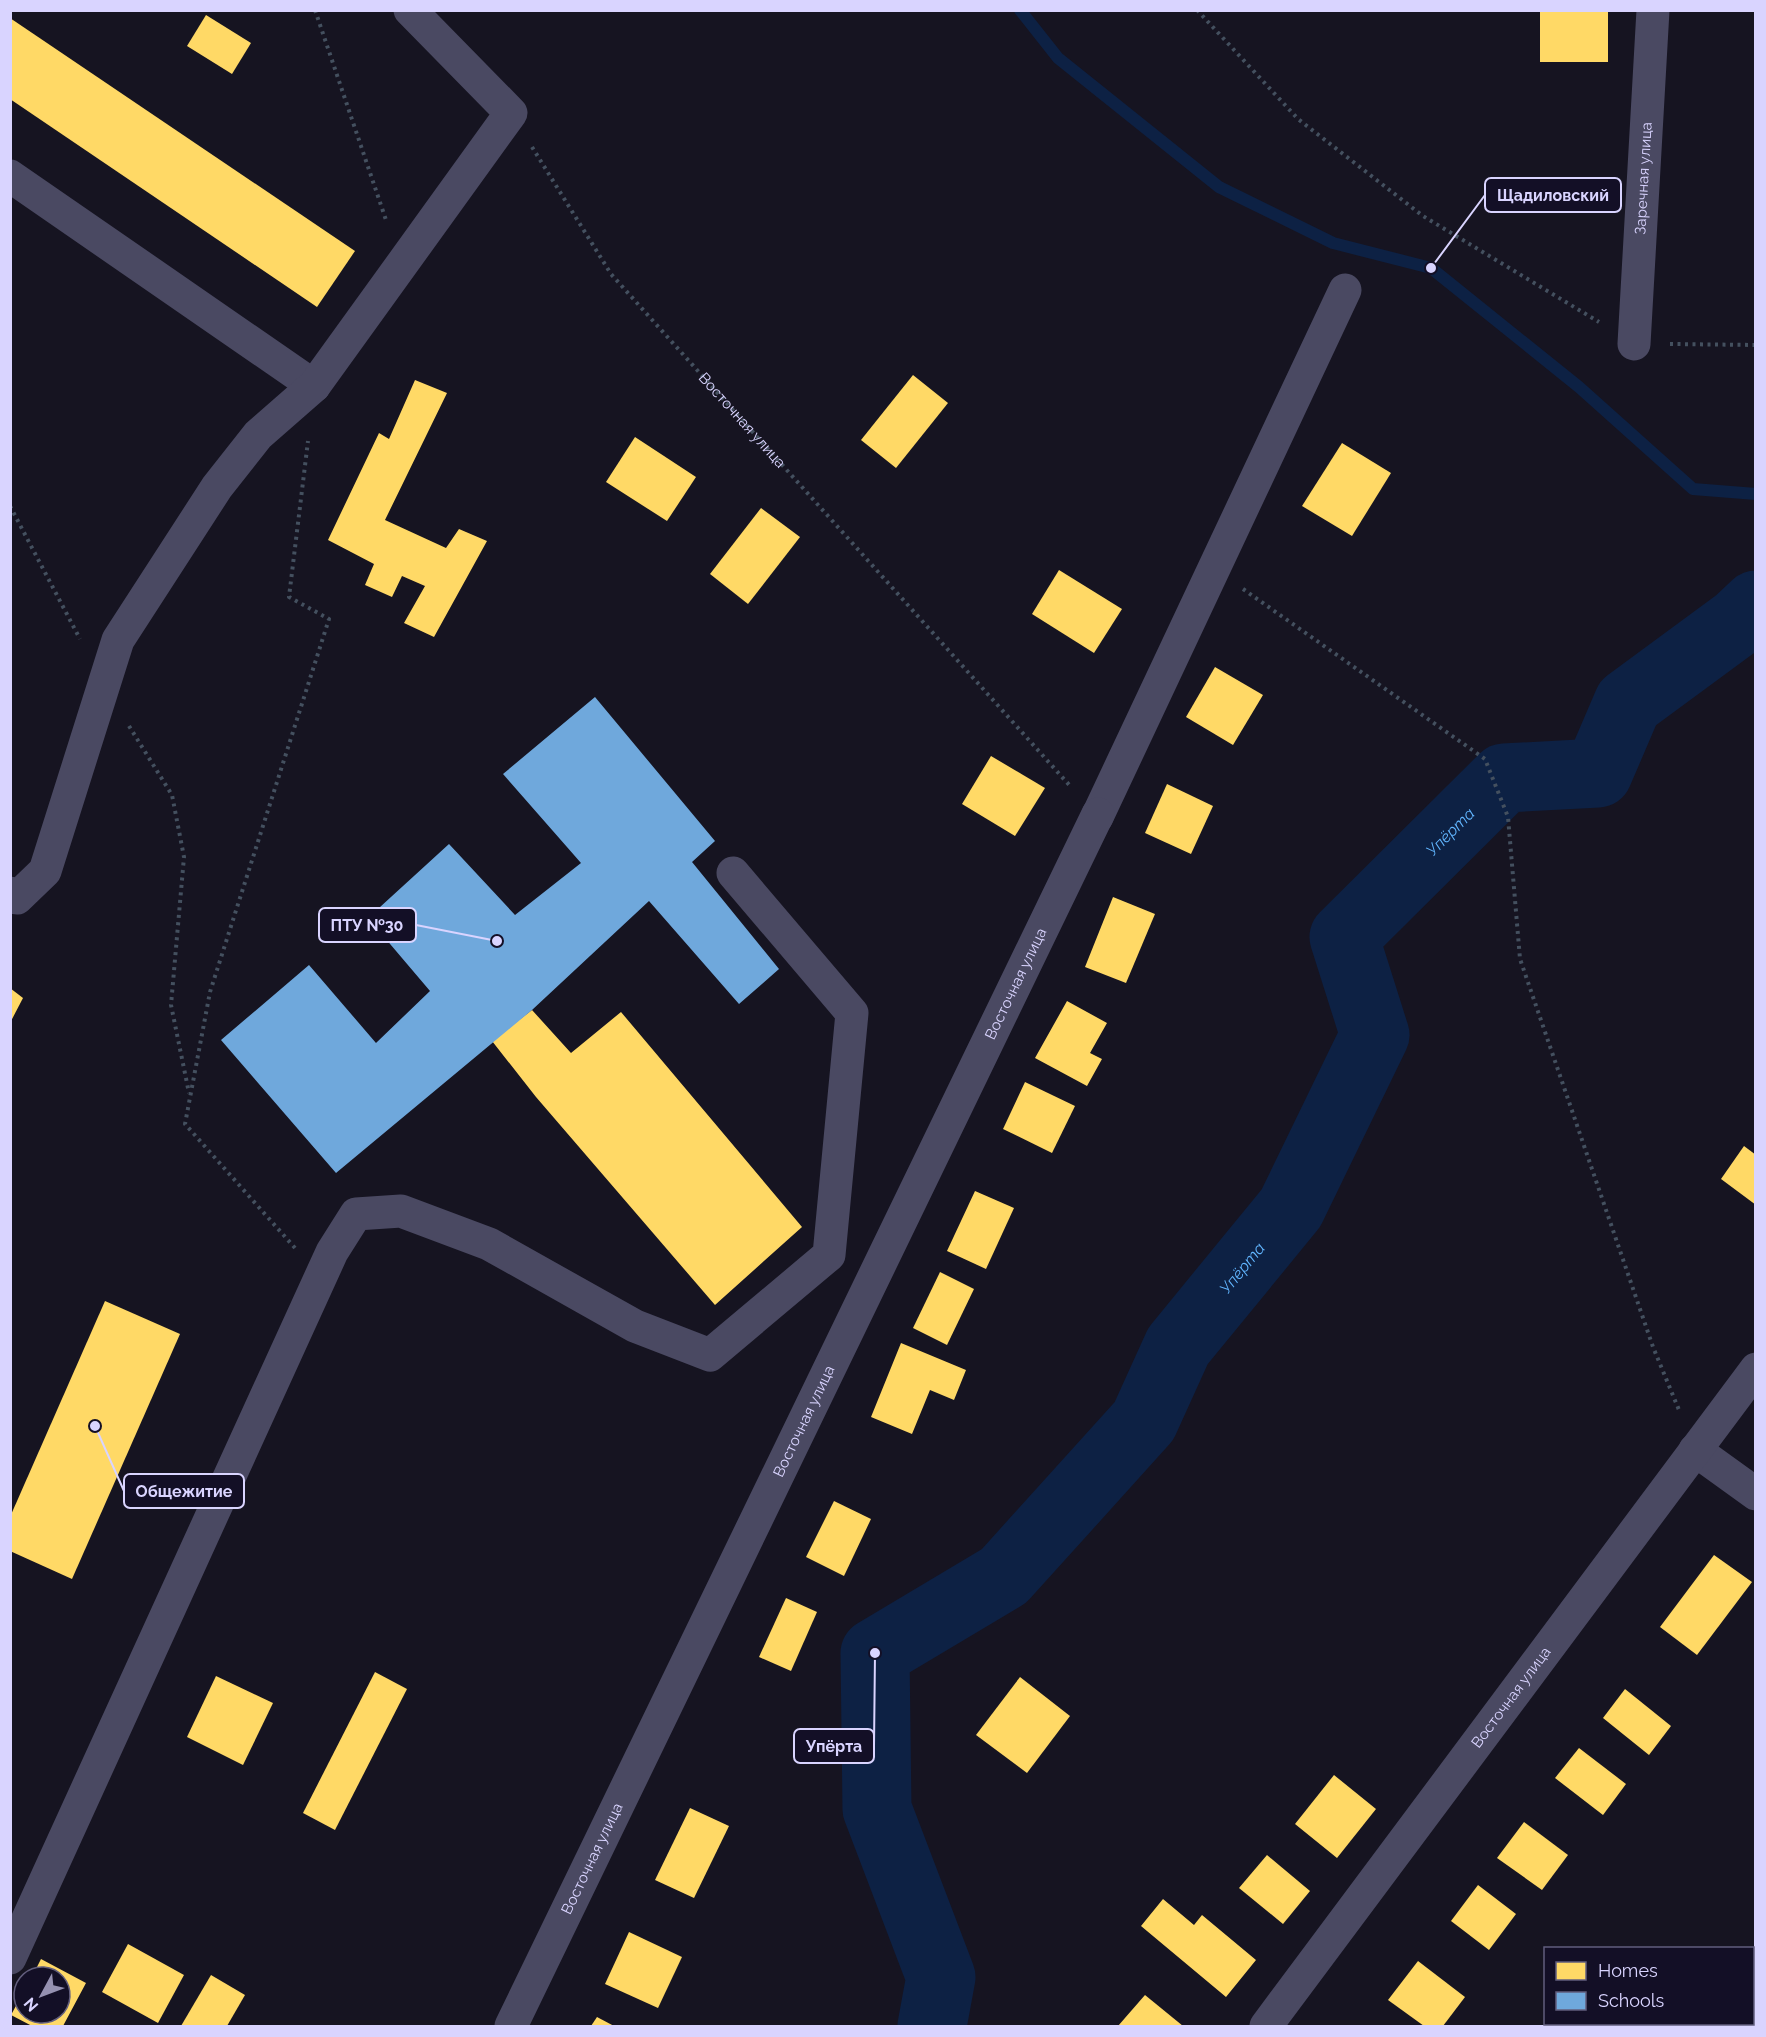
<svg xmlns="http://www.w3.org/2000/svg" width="1766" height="2037" font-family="Raleway,sans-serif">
<rect width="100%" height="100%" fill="#161421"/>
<!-- homes -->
<g fill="#ffd966">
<rect x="1540" y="10" width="68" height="52"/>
<path d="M206 15 251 43 232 74 187 46Z"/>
<path d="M10 18 355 251 317 307 10 99Z"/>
<path d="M913 375 948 403 896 468 861 440Z"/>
<path d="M415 380 447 393 385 520 446 548 459 529 487 541 434 637 404 623 425 586 402 576 392 597 365 585 374 564 328 540 379 433 389 439Z"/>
<path d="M635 437 696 477 667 521 606 482Z"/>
<path d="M1342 443 1391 473 1352 536 1302 506Z"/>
<path d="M761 508 800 537 748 604 710 574Z"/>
<path d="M1059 570 1122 609 1094 653 1032 614Z"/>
<path d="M1215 667 1263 695 1233 745 1186 717Z"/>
<path d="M991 756 1045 788 1015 836 962 804Z"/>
<path d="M1167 784 1213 806 1191 854 1145 833Z"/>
<path d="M1113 897 1155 914 1126 983 1085 967Z"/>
<path d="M10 988 23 998 10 1023Z"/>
<path d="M1067 1001 1107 1023 1090 1053 1102 1059 1087 1086 1035 1058Z"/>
<path d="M532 1010 571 1053 621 1012 802 1227 715 1305 536 1097 492 1041Z"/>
<path d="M1025 1082 1075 1106 1052 1153 1003 1129Z"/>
<path d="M1744 1146 1756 1155V1205L1721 1179Z"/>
<path d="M975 1191 1014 1208 986 1269 947 1251Z"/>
<path d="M940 1272 974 1289 947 1345 913 1328Z"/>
<path d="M105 1301 180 1334 72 1579 10 1551V1517Z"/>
<path d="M901 1343 966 1370 954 1400 930 1390 912 1434 871 1417Z"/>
<path d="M834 1501 871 1519 844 1576 806 1557Z"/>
<path d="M1714 1555 1752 1582 1697 1655 1660 1627Z"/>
<path d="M786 1598 817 1612 791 1671 759 1657Z"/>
<path d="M375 1672 407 1689 335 1830 303 1813Z"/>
<path d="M216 1676 273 1703 243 1765 187 1737Z"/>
<path d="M1020 1677 1070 1716 1027 1773 976 1735Z"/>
<path d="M1625 1689 1671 1726 1649 1755 1603 1718Z"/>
<path d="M1579 1748 1626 1784 1603 1815 1555 1778Z"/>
<path d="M1334 1775 1376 1809 1337 1858 1295 1824Z"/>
<path d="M690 1808 729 1826 694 1898 655 1880Z"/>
<path d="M1524 1822 1568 1855 1542 1890 1497 1858Z"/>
<path d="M1267 1855 1310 1891 1283 1924 1239 1888Z"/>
<path d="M1478 1885 1516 1914 1489 1950 1451 1921Z"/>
<path d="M1163 1899 1194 1925 1202 1915 1256 1960 1226 1997 1141 1926Z"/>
<path d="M629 1932 682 1957 658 2008 605 1984Z"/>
<path d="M128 1944 184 1975 158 2023 102 1992Z"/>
<path d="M41 1959 86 1983 63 2026H32L11 2015 24 1991V2013H60V1977H32Z"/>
<path d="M1418 1961 1465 1997 1443 2026H1424L1388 2000Z"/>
<path d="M211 1975 245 1995 227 2026H181Z"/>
<path d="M1145 1995 1183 2026H1118Z"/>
<path d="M597 2017 614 2026H591Z"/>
</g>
<!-- schools -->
<path fill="#6fa8dc" d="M595 697 715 841 692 862 779 969 739 1004 649 901 532 1010 336 1173 221 1040 309 965 376 1043 430 991 368 918 449 844 515 915 581 863 503 774Z"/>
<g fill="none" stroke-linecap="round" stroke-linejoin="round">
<!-- stream -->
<path stroke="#0d2144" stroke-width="12" d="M1020 10 1058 58 1219 187 1333 243 1431 268 1579 387 1693 489 1756 494"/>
<!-- river -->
<path stroke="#0d2144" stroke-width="69" id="s1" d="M932 2026 941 1977 877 1809 875 1653 1004 1576 1144 1421 1178 1346 1291 1208 1375 1035 1344 937 1504 778 1598 773 1628 703 1738 622 1756 605"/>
<!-- path -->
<g stroke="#44505f" stroke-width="4" stroke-dasharray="3 4.5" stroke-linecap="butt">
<path d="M315 10 387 223"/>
<path d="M1197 10 1298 119 1423 216 1599 322"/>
<path id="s2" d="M532 147 611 274 1071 787"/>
<path d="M1670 344 1756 345"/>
<path d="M10 506 80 639"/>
<path d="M1243 589 1485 759 1508 817 1520 959 1653 1347 1679 1410"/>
<path d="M129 726 172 795 184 857 171 1005 189 1093"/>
<path d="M295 1248 185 1124 210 992 329 619 289 597 308 441"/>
</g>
<!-- minor -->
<g stroke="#4a4962" stroke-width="33">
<path d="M10 176 314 386"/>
<path id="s3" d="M1634 344 1653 10"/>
<path d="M1097 817 1345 290"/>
<path d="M10 893 17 898 45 871 118 640 217 487 258 435 314 386 511 113 410 10"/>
<path d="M1695 1450 1756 1494"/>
<path d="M10 1958 332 1252 356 1214 401 1211 489 1244 635 1326 710 1355 829 1255 852 1013 733 873"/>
<path id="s4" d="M511 2026 1098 814"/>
<path id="s5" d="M1266 2026 1756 1369"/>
</g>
</g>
<g text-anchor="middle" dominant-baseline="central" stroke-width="6" stroke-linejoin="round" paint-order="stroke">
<!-- street labels -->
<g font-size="15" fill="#d9d4ff" stroke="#130f26">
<text stroke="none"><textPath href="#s3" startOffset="166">Заречная улица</textPath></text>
<text stroke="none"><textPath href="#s2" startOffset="346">Восточная улица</textPath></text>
<text stroke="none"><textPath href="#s4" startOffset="1158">Восточная улица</textPath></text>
<text stroke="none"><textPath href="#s4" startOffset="672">Восточная улица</textPath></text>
<text stroke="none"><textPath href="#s5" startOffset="410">Восточная улица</textPath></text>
<text stroke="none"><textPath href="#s4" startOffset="186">Восточная улица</textPath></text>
</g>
<!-- water labels -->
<g font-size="16" font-style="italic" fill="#62b6ff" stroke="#130f26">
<text stroke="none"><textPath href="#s1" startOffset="1450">Упёрта</textPath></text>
<text stroke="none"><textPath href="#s1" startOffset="928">Упёрта</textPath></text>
</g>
</g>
<!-- callouts -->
<path fill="none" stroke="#d9d4ff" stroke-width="2" d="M1431 268L1485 195M497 941L416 925M95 1426L124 1491M875 1653L874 1746"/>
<g fill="#d9d4ff" stroke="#130f26" stroke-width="2">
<circle cx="1431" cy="268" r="6"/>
<circle cx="497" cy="941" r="6"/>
<circle cx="95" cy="1426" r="6"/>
<circle cx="875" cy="1653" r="6"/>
</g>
<g fill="#130f26" stroke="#d9d4ff" stroke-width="2">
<rect x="1485" y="178" width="136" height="34" rx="6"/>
<rect x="319" y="908" width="97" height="34" rx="6"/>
<rect x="124" y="1474" width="120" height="34" rx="6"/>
<rect x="794" y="1729" width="80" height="34" rx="6"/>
</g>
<g font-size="16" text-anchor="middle" font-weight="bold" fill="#d9d4ff">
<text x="1553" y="201">Щадиловский</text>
<text x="367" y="931">ПТУ №30</text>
<text x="184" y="1497">Общежитие</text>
<text x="834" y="1752">Упёрта</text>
</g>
<!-- border -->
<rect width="1766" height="2037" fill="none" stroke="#d9d4ff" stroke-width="24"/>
<!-- legend -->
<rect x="1544" y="1947" width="210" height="78" fill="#130f26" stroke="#625e7d" stroke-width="1.5"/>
<rect x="1556" y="1962" width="30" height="18" fill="#ffd966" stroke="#625e7d" stroke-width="1.5"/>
<text x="1598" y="1977" font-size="18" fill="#d9d4ff">Homes</text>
<rect x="1556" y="1992" width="30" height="18" fill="#6fa8dc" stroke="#625e7d" stroke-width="1.5"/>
<text x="1598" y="2007" font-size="18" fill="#d9d4ff">Schools</text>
<!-- north arrow -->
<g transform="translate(42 1995) rotate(229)"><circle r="28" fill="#130f26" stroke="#625e7d" stroke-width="1.5"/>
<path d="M0-4.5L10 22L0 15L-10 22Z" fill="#9591b1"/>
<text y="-9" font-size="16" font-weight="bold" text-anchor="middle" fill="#d9d4ff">N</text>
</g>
</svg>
